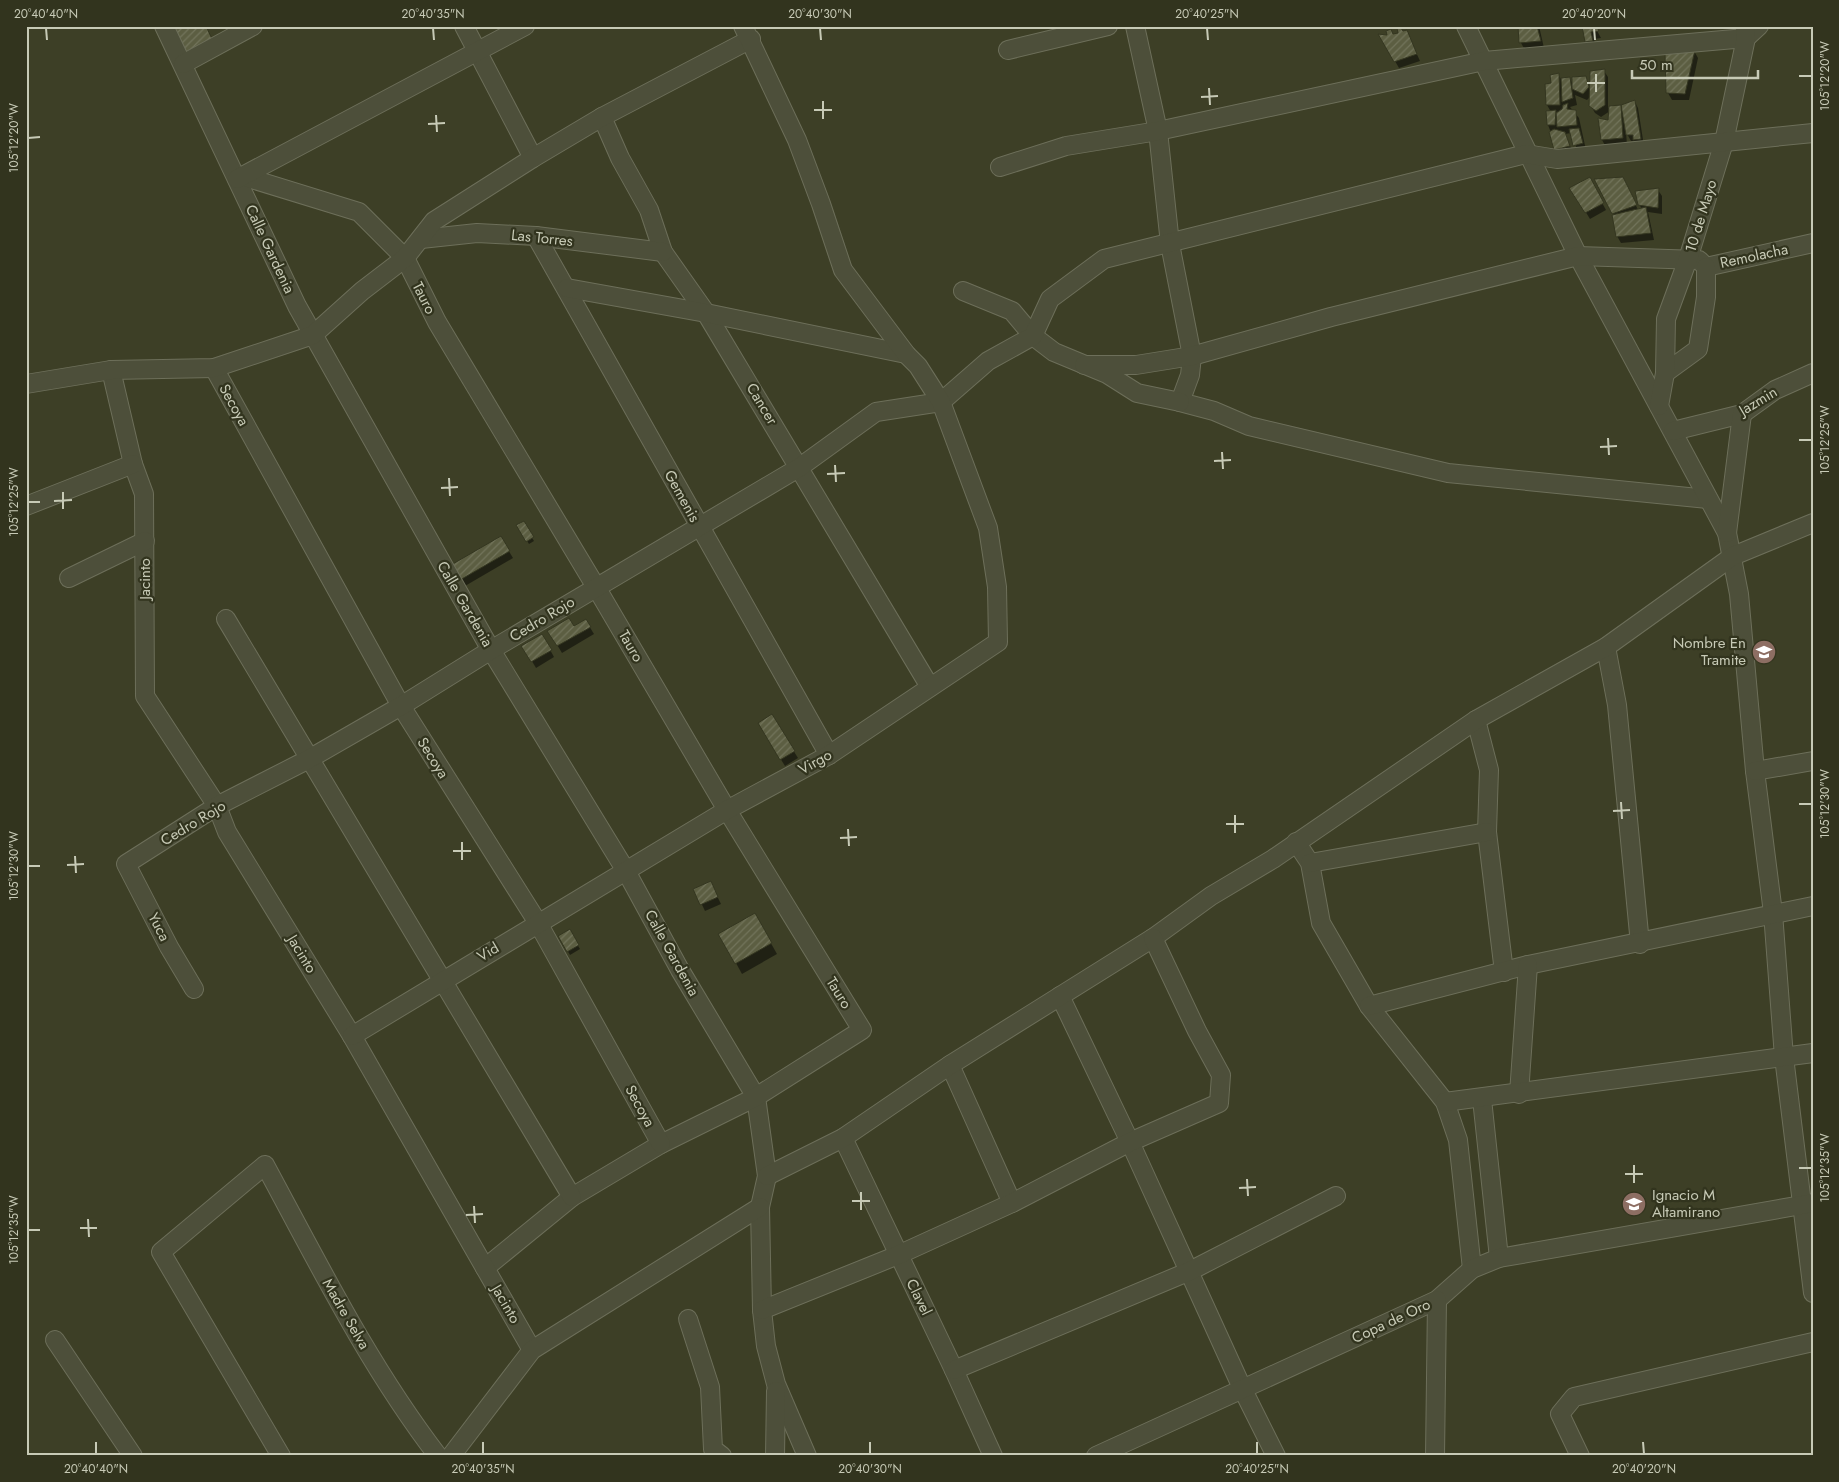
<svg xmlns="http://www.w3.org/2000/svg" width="1839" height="1482" font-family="Jost,sans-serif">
<defs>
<pattern id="building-hatch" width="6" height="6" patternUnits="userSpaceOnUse" patternTransform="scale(1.25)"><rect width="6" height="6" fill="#5c5e42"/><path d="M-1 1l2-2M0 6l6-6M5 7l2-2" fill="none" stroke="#72745b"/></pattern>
</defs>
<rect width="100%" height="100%" fill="#3d3f26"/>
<!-- shadow -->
<g fill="#0007">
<path d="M1519 26H1539L1544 48 1525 50 1521 43Z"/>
<path d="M1583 26 1595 27 1601 38 1594 39 1596 48 1590 49 1586 42Z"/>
<path d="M1380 35 1410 39 1420 61 1399 68Z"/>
<path d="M1694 51 1698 58 1689 100H1672L1668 93Z"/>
<path d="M1604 71 1608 77V108L1635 102 1638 108 1644 146H1638L1635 141H1631L1626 132 1627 145 1606 147 1602 140 1599 120 1609 122 1610 111 1601 117 1595 113 1591 106V96L1587 100 1575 95 1577 105 1570 107 1579 118 1586 150 1578 152 1571 133 1565 134 1573 153 1560 156 1548 125 1551 112 1547 105 1552 85 1558 74 1561 79 1570 78 1572 83 1585 78 1591 88Z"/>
<path d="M1589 179 1606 210 1590 219 1571 188Z"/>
<path d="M1596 181 1627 186 1638 210 1642 209 1639 204 1658 190 1662 196V214L1648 212 1654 240 1621 243 1617 236 1614 215Z"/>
<path d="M523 523 534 541 529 544 518 526Z"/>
<path d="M501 538 513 558 465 586 453 566Z"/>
<path d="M586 621 594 634 562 653 553 638Z"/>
<path d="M542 635 554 657 536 668 523 646Z"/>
<path d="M772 716 798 758 785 766 759 724Z"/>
<path d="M695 890H714L721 904 705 911Z"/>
<path d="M755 915 777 954 742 974 720 934Z"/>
<path d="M569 931 580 949 570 955 559 936Z"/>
</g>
<!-- building -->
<g fill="url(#building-hatch)" stroke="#343620">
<path d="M173 26H206L212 39 186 52Z"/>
<path d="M1518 26H1537L1541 41 1519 43Z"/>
<path d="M1582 26H1596L1599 31 1591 32 1593 41 1585 42Z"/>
<path d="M1397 28H1401L1403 31 1407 30 1417 54 1394 62 1378 34 1387 35 1386 31 1391 29 1393 34 1398 33Z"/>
<path d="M1695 50 1685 94 1666 93 1665 54Z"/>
<path d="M1605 69V105L1596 111 1589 106 1590 71Z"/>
<path d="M1559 73 1560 105H1546L1545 84 1551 83 1550 75Z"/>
<path d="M1586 76 1589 87 1583 94 1572 89V77Z"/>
<path d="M1570 77 1573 98 1562 102 1561 78Z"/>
<path d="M1635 100 1641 139 1633 140V135H1626L1621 105Z"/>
<path d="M1568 103 1567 109 1576 110 1577 125 1557 127 1556 113 1562 109 1563 105Z"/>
<path d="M1621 105 1623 138 1601 140 1598 118 1608 120 1609 106Z"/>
<path d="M1556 110 1555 125H1547L1546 111Z"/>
<path d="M1579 128 1583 143 1573 146 1569 129Z"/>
<path d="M1554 129 1565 132 1570 146 1554 150 1549 132Z"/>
<path d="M1590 177 1604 203 1585 213 1569 188Z"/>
<path d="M1623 177 1637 205 1612 214 1594 179Z"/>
<path d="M1659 188 1658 208 1638 205 1635 191Z"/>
<path d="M1646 207 1651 233 1616 237 1612 215Z"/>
<path d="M524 521 534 537 526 542 516 525Z"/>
<path d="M501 536 510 551 460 580 451 565Z"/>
<path d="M569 618 574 626 586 619 591 627 557 646 547 631Z"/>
<path d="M542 634 552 650 531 662 521 646Z"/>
<path d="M772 714 795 751 780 760 758 723Z"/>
<path d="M711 881 718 897 700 905 693 889Z"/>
<path d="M755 913 772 943 735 964 718 934Z"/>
<path d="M570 929 579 945 567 952 558 936Z"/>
</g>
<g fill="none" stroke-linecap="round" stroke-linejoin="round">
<!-- minor casing -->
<g stroke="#6d6f5a" stroke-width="20">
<g id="minor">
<path d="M164 26 297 306 491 650 626 871 680 970 756 1097 767 1176 760 1207 762 1310 766 1346 776 1384 807 1456"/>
<path d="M464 26 533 158"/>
<path d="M1135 26 1158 131 1170 244 1192 356 1190 375 1180 402 1214 411 1249 426 1448 473 1708 499"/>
<path d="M1466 26 1578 256 1727 533 1739 594 1755 771 1773 913 1784 1057 1813 1293"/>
<path d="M1008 50 1108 26"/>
<path d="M183 64 253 26"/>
<path d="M602 117 620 158 649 210 663 252 706 313 930 687"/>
<path d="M1000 167 1066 146 1158 131 1484 61 1746 38 1759 26"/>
<path d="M242 176 359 212 405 258 437 322 596 587 727 810 862 1030 756 1097 661 1144 572 1197 485 1268"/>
<path d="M237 179 525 26"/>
<path d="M536 236 829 755"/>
<path d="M421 239 477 233 536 236 663 252"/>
<path d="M567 288 706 313 906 354"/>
<path d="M963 291 1012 311 1033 336 1054 352 1107 374 1137 393 1180 402"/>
<path d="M1084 365H1136L1192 356 1331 317 1578 256 1699 260 1706 267 1813 243"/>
<path d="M214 368 401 706 538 923 661 1144"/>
<path d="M111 370 133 464 144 494 145 696 217 806 227 832 352 1036 532 1350"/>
<path d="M1665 373 1698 349 1706 297V267"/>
<path d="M26 384 111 370 214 368 313 335 362 291 405 258 434 221 533 158 602 117 751 39"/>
<path d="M1659 406 1665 373 1666 319 1688 259 1724 142 1746 38 1745 28"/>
<path d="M1673 431 1742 414 1775 390 1813 373"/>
<path d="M26 506 133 464"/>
<path d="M1727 533 1742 414"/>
<path d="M69 578 145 541"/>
<path d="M226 619 572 1197"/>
<path d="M1606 647 1617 705 1640 944"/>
<path d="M1476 720 1489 770 1487 832 1504 972"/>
<path d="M1755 771 1813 761"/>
<path d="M1296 842 1310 863 1321 923 1369 1006 1445 1102 1458 1140 1472 1269"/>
<path d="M1310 863 1487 832"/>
<path d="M194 989 169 947 126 864 217 806 309 759 401 706 491 650 800 467 876 412 941 402 988 361 1033 336 1050 299 1104 259 1526 154 1557 159 1813 133"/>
<path d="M1060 996 1130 1142 1243 1390 1276 1456"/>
<path d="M1369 1006 1528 965 1813 906"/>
<path d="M352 1036 727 810 829 755 998 642 997 587 988 528 941 402 918 366 906 354 843 270 821 204 797 140 743 26"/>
<path d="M950 1065 1012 1203"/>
<path d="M1519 1094 1528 965"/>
<path d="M1482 1099 1499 1258"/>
<path d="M1445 1102 1813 1053"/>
<path d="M843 1138 954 1370 993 1456"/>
<path d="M767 1176 843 1138 950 1065 1153 938 1211 896 1273 859 1476 720 1606 647 1733 556 1813 523"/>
<path d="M762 1310 898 1255 1012 1203 1130 1142 1219 1103 1221 1075 1197 1031 1153 938"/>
<path d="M688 1319 710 1387 713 1449 722 1456"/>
<path d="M55 1340 133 1456"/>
<path d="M954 1370 1190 1271 1336 1196"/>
<path d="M281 1456 161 1252 265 1165C319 1265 369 1366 438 1456"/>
<path d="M451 1456 532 1350 760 1207"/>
<path d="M775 1456 776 1391"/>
<path d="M1096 1456 1437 1300 1472 1269 1499 1258 1813 1203"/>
<path d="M1435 1456 1437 1300"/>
<path d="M1580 1456 1560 1414 1574 1397 1813 1342"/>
</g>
</g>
<!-- minor -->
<use href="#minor" stroke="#4d4f3a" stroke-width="18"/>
</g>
<!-- ticks -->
<path fill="none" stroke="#c7cab6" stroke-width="2" d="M46 28 47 40M433 28 434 40M820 28 821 40M1207 28 1208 40M1594 28 1595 40M1596 74V92M1799 76H1812M1587 83H1605M1209 88 1210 105M1201 97 1218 96M823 101V119M814 110H832M436 115 437 132M428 124 445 123M28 138 40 137M1608 438 1609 455M1799 440H1812M1600 447 1617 446M1222 452 1223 469M1214 461 1231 460M835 465 836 482M827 474 845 473M449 478 450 496M441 488 458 487M63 492V509M54 501 72 500M28 502H40M1621 802 1622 819M1799 804H1812M1613 811 1630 810M1235 815V833M1226 824H1244M848 829 849 846M840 838 857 837M462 842V860M453 851H471M75 856 76 873M67 865 84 864M28 866H40M1634 1165V1183M1799 1168H1812M1625 1174H1643M1247 1179 1248 1196M1239 1188 1256 1187M861 1192V1210M852 1201H870M474 1206 475 1223M466 1215 483 1214M88 1219 89 1237M80 1228H97M28 1230H40M96 1442V1454M483 1442V1454M870 1442V1454M1257 1442V1454M1643 1442 1644 1454"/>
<!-- icons -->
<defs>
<g id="school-disc" transform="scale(1.25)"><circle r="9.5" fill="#8d6e63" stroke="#32341e"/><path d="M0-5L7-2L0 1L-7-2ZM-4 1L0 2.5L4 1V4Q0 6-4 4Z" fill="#fff"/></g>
</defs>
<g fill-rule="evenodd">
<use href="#school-disc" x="1764" y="652"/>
<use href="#school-disc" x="1634" y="1204"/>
</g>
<g text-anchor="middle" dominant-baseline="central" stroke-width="4.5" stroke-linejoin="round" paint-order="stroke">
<!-- street labels -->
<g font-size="15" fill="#c7cab6" stroke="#32341e">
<text transform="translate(1701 216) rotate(-73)">10 de Mayo</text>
<text transform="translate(542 238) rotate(6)">Las Torres</text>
<text transform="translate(270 249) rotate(65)">Calle Gardenia</text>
<text transform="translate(1754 256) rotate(-12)">Remolacha</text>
<text transform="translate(424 298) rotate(63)">Tauro</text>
<text transform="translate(1758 401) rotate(-31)">Jazmin</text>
<text transform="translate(762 404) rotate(59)">Cancer</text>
<text transform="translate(234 405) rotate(61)">Secoya</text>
<text transform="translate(682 496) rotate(61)">Gemenis</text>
<text transform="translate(145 579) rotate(-90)">Jacinto</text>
<text transform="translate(465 604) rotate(60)">Calle Gardenia</text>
<text transform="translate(542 619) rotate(-31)">Cedro Rojo</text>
<text transform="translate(631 646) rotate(60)">Tauro</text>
<text transform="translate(433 758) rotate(58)">Secoya</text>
<text transform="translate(815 762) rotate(-29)">Virgo</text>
<text transform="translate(193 823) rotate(-31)">Cedro Rojo</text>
<text transform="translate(159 927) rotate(63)">Yuca</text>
<text transform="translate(488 952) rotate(-31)">Vid</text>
<text transform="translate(672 953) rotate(61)">Calle Gardenia</text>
<text transform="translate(302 954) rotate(59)">Jacinto</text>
<text transform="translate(839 993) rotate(58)">Tauro</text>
<text transform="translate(640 1106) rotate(61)">Secoya</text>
<text transform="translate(919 1297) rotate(64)">Clavel</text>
<text transform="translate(506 1304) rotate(60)">Jacinto</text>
<text transform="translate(346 1314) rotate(60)">Madre Selva</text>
<text transform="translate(1391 1321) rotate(-25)">Copa de Oro</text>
</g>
<!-- poi labels -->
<g font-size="15" fill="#c7cab6" stroke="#32341e" text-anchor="end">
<text x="1746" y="643">Nombre En<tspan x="1746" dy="17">Tramite</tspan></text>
<text x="1652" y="1195" text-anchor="start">Ignacio M<tspan x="1652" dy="17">Altamirano</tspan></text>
</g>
</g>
<!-- border -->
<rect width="1839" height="1482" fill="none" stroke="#32341e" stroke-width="55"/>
<!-- scale -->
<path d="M1632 70v8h126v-8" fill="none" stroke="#c7cab6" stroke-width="2.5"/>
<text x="1639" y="70" font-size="15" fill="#c7cab6" stroke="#32341e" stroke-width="4" paint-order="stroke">50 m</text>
<rect x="28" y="28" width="1784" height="1426" fill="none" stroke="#c7cab6" stroke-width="2"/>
<g font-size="12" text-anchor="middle" fill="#c7cab6">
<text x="46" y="18">20°40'40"N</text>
<text x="433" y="18">20°40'35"N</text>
<text x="820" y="18">20°40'30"N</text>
<text x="1207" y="18">20°40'25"N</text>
<text x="1594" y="18">20°40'20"N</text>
<text transform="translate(1825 76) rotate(-90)" y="4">105°12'20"W</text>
<text transform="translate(14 138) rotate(-90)" y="4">105°12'20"W</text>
<text transform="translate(1825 440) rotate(-90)" y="4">105°12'25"W</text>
<text transform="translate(14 502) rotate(-90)" y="4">105°12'25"W</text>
<text transform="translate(1825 804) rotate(-90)" y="4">105°12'30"W</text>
<text transform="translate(14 866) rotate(-90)" y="4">105°12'30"W</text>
<text transform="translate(1825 1168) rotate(-90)" y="4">105°12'35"W</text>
<text transform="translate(14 1230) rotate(-90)" y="4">105°12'35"W</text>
<text x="96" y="1473">20°40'40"N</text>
<text x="483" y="1473">20°40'35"N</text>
<text x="870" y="1473">20°40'30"N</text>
<text x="1257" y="1473">20°40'25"N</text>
<text x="1644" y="1473">20°40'20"N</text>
</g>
</svg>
